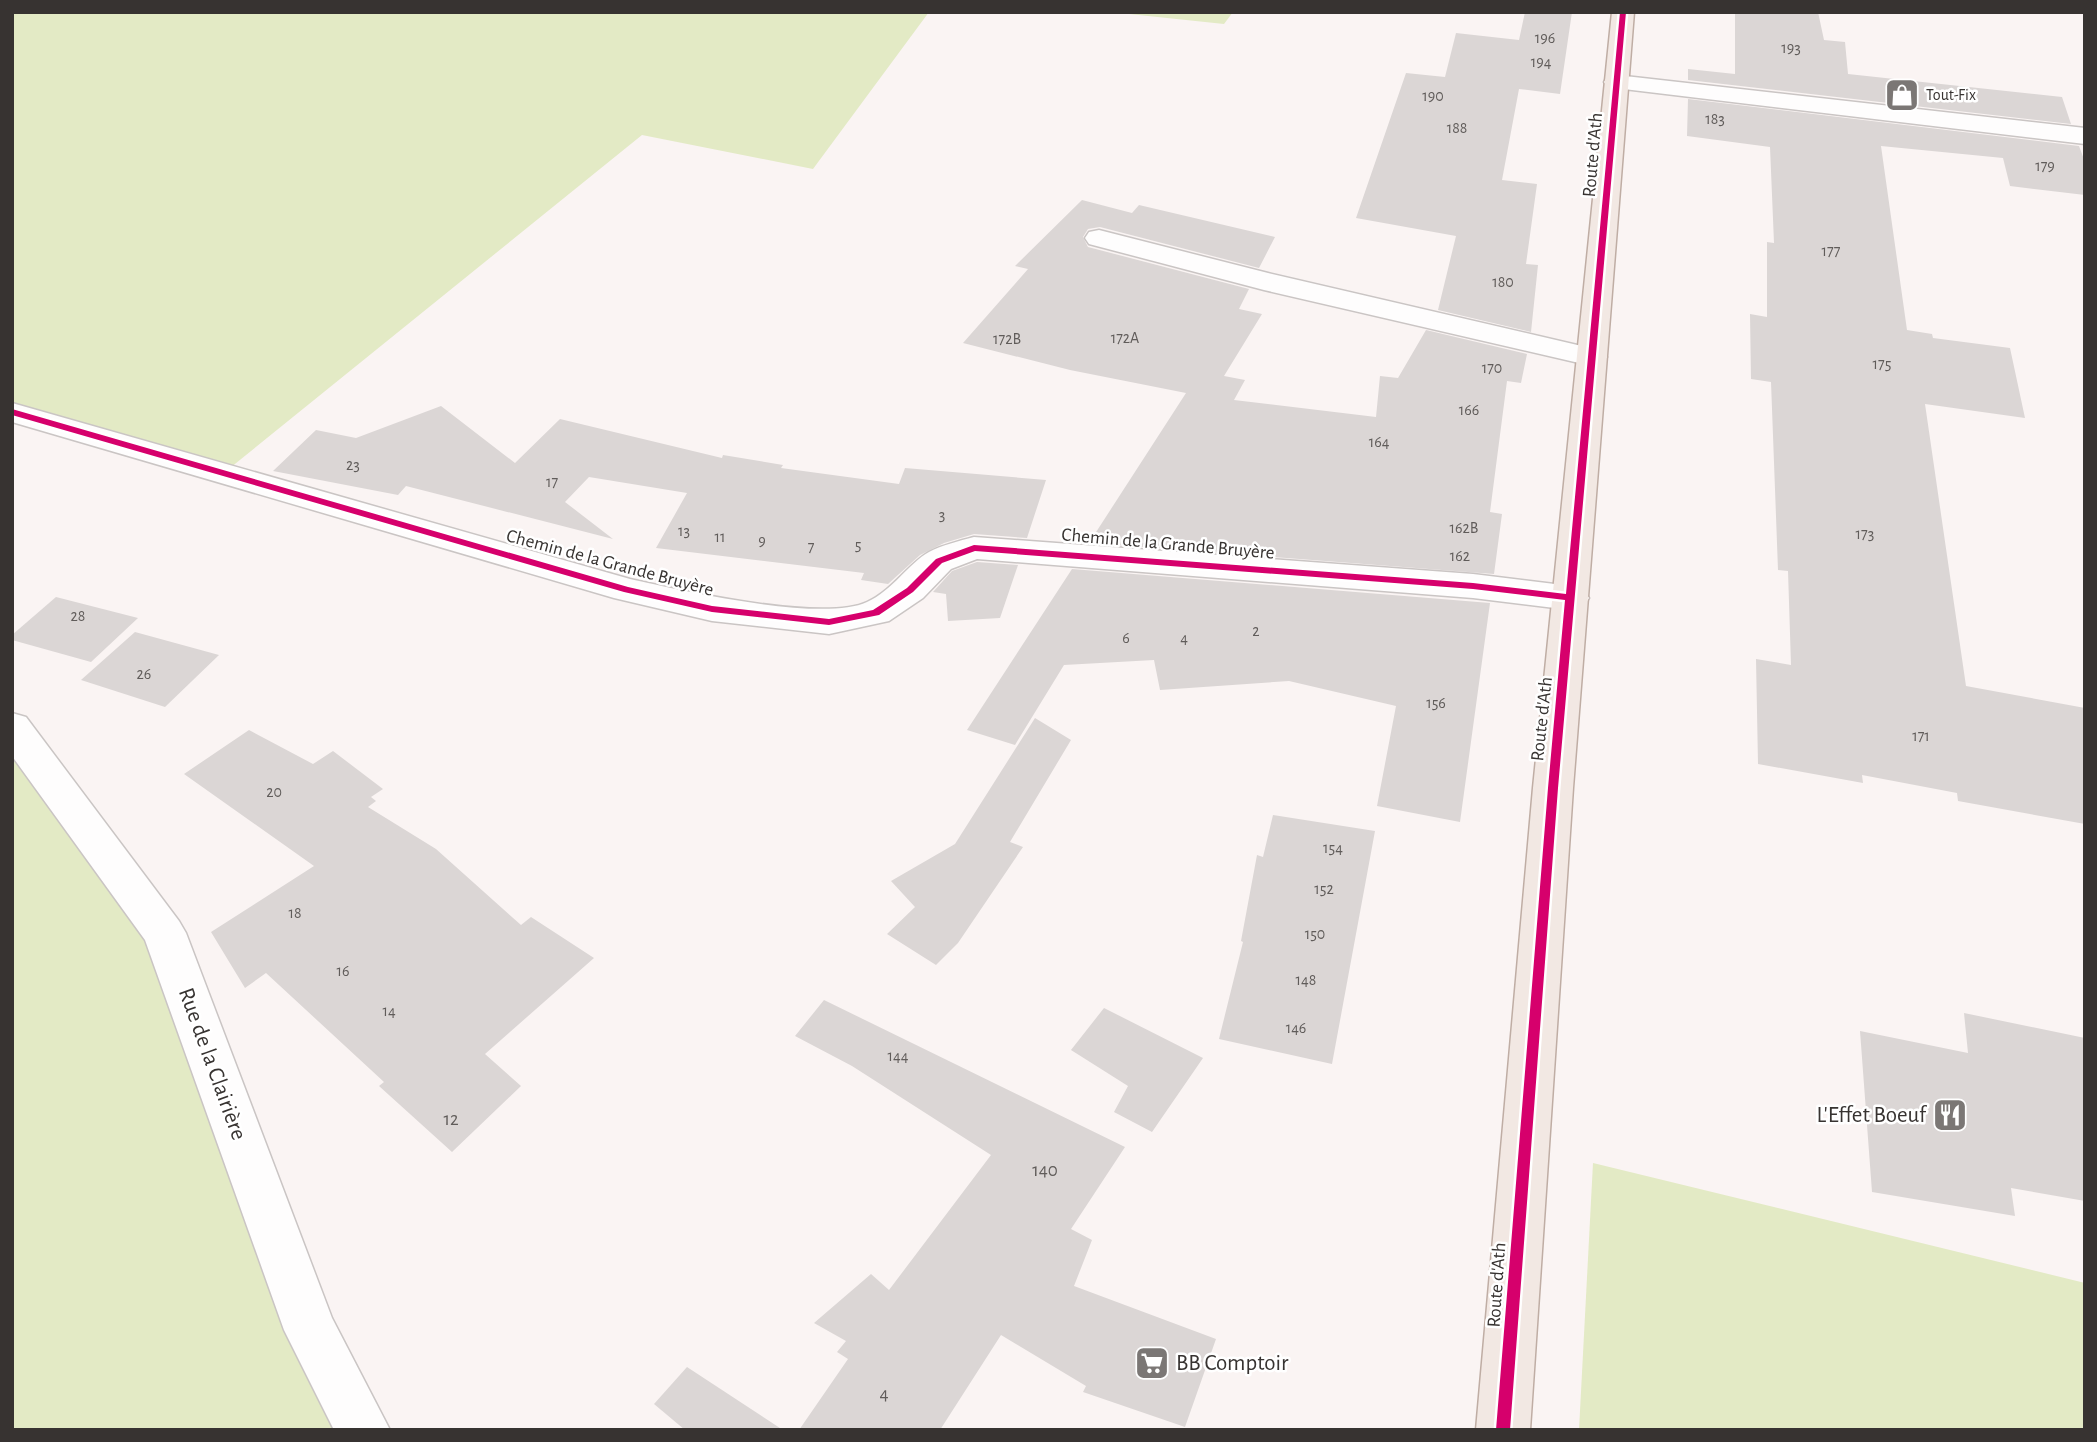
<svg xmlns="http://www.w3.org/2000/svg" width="2097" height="1442" font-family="'Alegreya Sans',sans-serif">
<rect width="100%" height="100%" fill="#faf4f3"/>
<!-- green -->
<g fill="#e3eac5">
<path d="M12 12H929L813 169 642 135 225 472 12 412Z"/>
<path d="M1110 12H1233L1224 24Z"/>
<path d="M12 727 164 933 363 1430H12Z"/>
<path d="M1593 1163 2085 1283V1430H1579Z"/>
</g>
<!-- building -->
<g fill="#dbd6d5">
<path d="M1525 12H1572L1560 94 1519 89 1502 180 1537 184 1526 264 1538 265 1531 332 1438 310 1456 236 1356 218 1406 73 1445 77 1456 33 1519 40Z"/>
<path d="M1735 12H1818L1824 40 1845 42 1848 74 2062 97 2071 124 1688 80V69L1735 74Z"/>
<path d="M1688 99 2079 146 2085 162V195L2010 186 2003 158 1881 146 1907 330 1932 334 1933 338 2010 348 2025 418 1925 404 1966 686 2085 708V824L1958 801 1957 793 1862 775 1863 783 1758 764 1756 659 1791 665 1788 571 1778 570 1771 382 1751 379 1750 314 1767 317V242L1774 243 1770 147 1687 136Z"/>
<path d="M1082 200 1132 213 1139 205 1275 237 1259 268 1100 227 1088 229 1083 237 1088 247 1249 289 1239 309 1262 314 1224 376 1245 380 1234 400 1376 417 1380 376 1398 378 1426 330 1527 354 1521 383 1507 381 1490 512 1502 514 1494 574 1089 543 1186 393 1070 370 963 343 1028 269 1015 266Z"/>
<path d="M441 406 515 463 560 419 722 458 723 455 783 465 781 468 899 484 905 468 1046 480 1027 538 974 534 944 543 920 555 888 584 861 580 864 573 656 548 687 493 589 477 565 502 613 539 406 486 398 495 273 471 316 430 356 438Z"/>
<path d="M977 562 1018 565 1000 618 948 621 946 594 933 592 952 571Z"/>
<path d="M1072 569 1490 603 1460 822 1377 806 1396 706 1289 681 1160 690 1154 660 1064 665 1015 745 967 730Z"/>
<path d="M56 597 138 618 91 662 12 640V635Z"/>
<path d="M135 632 219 655 165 707 81 680Z"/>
<path d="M1035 718 1071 740 1010 842 1023 847 958 943 936 965 887 934 915 907 891 881 955 844Z"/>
<path d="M249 730 313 764 333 751 383 789 371 797 376 801 368 807 436 849 521 925 531 917 594 958 485 1054 521 1086 452 1152 379 1086 384 1082 266 973 245 988 211 932 314 866 184 774Z"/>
<path d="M1273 815 1375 831 1332 1064 1219 1039 1243 942 1241 941 1257 855 1263 857Z"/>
<path d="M824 1000 1125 1147 1071 1229 1092 1240 1074 1286 1216 1339 1185 1427 1083 1392 1086 1386 1001 1335 940 1430H799L848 1359 837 1352 846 1341 814 1323 871 1274 889 1290 991 1155 852 1066 795 1036Z"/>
<path d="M1104 1008 1203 1058 1152 1132 1114 1112 1128 1086 1071 1050Z"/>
<path d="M1964 1013 2085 1038V1201L2011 1188 2015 1216 1872 1192 1860 1031 1968 1053Z"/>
<path d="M687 1367 783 1430H685L654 1404Z"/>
</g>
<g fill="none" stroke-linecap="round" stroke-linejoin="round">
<!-- minor casing -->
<g stroke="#cac5c4" stroke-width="3">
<g id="minor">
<path d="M1616 75 2085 128V144L1607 87 1604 82 1607 77Z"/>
<path d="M1099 230 1268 273 1603 351 1607 357 1603 363 1592 366 1264 290 1089 244 1085 238 1089 232Z"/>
<path d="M12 403 630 579C680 590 822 623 867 602 892 591 909 563 929 552 942 545 959 541 974 537L1473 574 1571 586 1584 590 1589 598 1584 606 1571 610 1473 598 977 559 951 569 923 598 889 621 829 634 712 621 614 598 12 422Z"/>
<path d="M12 713 26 717 179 921 186 933 332 1318 390 1430H334L284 1330 145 940 12 756Z"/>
</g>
</g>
<!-- major casing -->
<g stroke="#bfada4" stroke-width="3">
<path id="major" d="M1612 12H1634L1573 788 1530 1430H1476L1533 788Z"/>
</g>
<!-- minor -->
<use href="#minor" fill="#fefdfd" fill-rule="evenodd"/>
<!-- major -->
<use href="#major" fill="#f2e8e3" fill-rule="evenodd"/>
<!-- cycleway casing -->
<g stroke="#fff" stroke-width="5">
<path id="cycleway" d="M1620 12H1626L1558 788 1510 1430H1496L1548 788 1565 600 1473 589 975 551 942 563 913 592 879 615 829 625 712 612 624 592 12 415V409L628 587 712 606 829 619 873 610 907 588 936 559 974 545 1473 583 1566 594Z"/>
</g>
<!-- cycleway -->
<use href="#cycleway" fill="#d6006c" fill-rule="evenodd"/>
</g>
<!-- icons -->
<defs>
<g id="shop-square" transform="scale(1.75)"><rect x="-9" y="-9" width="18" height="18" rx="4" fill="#7b7775" stroke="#fff"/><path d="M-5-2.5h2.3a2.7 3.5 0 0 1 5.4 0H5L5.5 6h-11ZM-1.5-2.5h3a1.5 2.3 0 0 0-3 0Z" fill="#fff"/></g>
<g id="restaurant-square" transform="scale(1.75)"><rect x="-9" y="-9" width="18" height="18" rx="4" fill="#7b7775" stroke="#fff"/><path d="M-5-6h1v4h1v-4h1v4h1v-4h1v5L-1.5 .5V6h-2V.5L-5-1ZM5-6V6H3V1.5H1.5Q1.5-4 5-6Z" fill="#fff"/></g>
<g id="supermarket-square" transform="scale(1.75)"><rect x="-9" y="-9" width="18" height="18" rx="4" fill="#7b7775" stroke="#fff"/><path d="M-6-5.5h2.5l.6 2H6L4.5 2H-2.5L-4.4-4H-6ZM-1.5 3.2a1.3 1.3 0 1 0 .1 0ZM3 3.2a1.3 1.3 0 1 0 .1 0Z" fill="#fff"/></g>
</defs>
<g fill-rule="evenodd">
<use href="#shop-square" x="1902" y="95"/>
<use href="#restaurant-square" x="1950" y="1115"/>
<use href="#supermarket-square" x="1152" y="1363"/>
</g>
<g text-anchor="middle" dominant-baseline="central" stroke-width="5" stroke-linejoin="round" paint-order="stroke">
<!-- number labels -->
<g font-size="16" fill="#605c5a">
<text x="1545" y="38">196</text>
<text x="1791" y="48">193</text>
<text x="1541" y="62">194</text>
<text x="1433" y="96">190</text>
<text x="1715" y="119">183</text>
<text x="1457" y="128">188</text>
<text x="2045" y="166">179</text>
<text x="1831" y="251">177</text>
<text x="1503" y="282">180</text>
<text x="1125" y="338">172A</text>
<text x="1007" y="339">172B</text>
<text x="1882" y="364">175</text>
<text x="1492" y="368">170</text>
<text x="1469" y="410">166</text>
<text x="1379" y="442">164</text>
<text x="353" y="465">23</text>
<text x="552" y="482">17</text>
<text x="942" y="515">3</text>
<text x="1464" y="528">162B</text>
<text x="684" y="531">13</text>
<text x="1865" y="534">173</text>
<text x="720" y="537">11</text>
<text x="762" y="541">9</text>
<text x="858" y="545">5</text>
<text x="811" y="547">7</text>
<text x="1460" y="556">162</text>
<text x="78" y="616">28</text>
<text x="1256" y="631">2</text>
<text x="1126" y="638">6</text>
<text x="1184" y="638">4</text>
<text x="144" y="674">26</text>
<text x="1436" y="703">156</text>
<text x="1921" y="736">171</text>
<text x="274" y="792">20</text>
<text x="1333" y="848">154</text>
<text x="1324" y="889">152</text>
<text x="295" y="913">18</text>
<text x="1315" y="934">150</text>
<text x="343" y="971">16</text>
<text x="1306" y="980">148</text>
<text x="389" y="1011">14</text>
<text x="1296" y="1028">146</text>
<text x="898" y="1056">144</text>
</g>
<!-- far-poi labels -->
<g font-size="16" fill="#373331" stroke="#fff" text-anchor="start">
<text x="1926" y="95">Tout-Fix</text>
</g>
<!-- street labels -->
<g font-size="19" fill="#373331" stroke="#fff">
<text transform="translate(1593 155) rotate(-85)">Route d'Ath</text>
<text transform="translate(1168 544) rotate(5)">Chemin de la Grande Bruyère</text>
<text transform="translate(610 563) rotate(15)">Chemin de la Grande Bruyère</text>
<text transform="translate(1542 719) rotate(-84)">Route d'Ath</text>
<text transform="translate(1497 1285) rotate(-86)">Route d'Ath</text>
</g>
<!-- near-number labels -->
<g font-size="19" fill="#605c5a">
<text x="451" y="1119">12</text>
<text x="1045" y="1170">140</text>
<text x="884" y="1394">4</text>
</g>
<!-- near-street labels -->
<g font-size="23" fill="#373331" stroke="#fff">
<text transform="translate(212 1064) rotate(70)">Rue de la Clairière</text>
</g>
<!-- near-poi labels -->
<g font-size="23" fill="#373331" stroke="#fff" text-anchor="end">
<text x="1926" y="1115">L'Effet Boeuf</text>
<text x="1176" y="1363" text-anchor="start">BB Comptoir</text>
</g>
</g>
<!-- border -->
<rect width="2097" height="1442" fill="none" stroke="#373331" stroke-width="28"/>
</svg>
